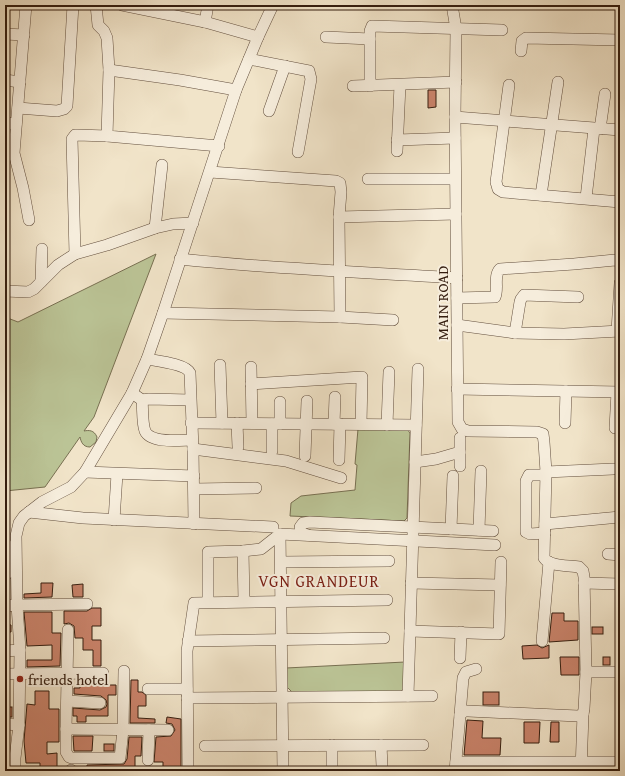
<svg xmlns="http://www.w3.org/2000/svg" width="625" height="776" font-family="'Gentium Book Plus',serif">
<rect width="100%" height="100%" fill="#f1e4c9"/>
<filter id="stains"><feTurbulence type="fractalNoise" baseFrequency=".005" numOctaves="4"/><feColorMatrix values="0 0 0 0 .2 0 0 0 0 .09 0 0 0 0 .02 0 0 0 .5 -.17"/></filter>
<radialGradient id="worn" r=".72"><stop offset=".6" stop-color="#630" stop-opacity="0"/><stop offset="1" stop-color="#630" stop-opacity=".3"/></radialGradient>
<!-- green -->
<g fill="#bbc496" stroke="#787052">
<path d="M156 254 94 417 84 431C89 430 94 430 97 437L96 442 90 447C83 447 81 442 80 437L45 487 5 491V317L18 322Z"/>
<path d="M358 429H407L410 433 407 518 404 521 290 516 291 503 301 496 355 490 357 465 355 464Z"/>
<path d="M405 662 404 688 400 692 293 693 287 687 286 668Z"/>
</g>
<!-- building -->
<g fill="#ca836b" stroke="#341d0f">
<path d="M428 90H436V107L428 108Z"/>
<path d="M41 583H53L52 597 24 598V594L41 593Z"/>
<path d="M83 584V597H73L72 585Z"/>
<path d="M92 608H101V626H92V640H101V666H93V650H83V638H75L74 626 69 623 64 624V611H87Z"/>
<path d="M24 612H52V633H61L60 666 27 667V660H52V645L27 646Z"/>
<path d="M552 613H564V621H578V640L549 642Z"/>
<path d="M5 624 11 625V632H5Z"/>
<rect x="592" y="627" width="11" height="7"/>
<path d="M537 645 542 648 549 645V658L523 659 522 646Z"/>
<path d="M560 657H579V675H561Z"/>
<rect x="603" y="657" width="7" height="8"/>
<path d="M80 680H93V682L108 683V685H116V695H108V716H86V722H77V716H73V708L100 710 106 707 107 704 106 700 101 696 74 694V688H80Z"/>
<path d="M131 680H138V692H142L146 695V706H138V718L155 719V723H130Z"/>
<path d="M35 691H49V709H59V742H47V754L57 753V768H40V763H26L24 741 27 704 35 705Z"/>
<rect x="483" y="692" width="16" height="13"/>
<rect x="5" y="707" width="7" height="10"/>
<path d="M167 717 181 719V767H175V768H163V762H154L156 737 171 736 175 730 172 724 166 723Z"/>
<path d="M467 720 483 721 482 738H501L500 755H464Z"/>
<path d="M524 722H540L539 743H524Z"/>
<path d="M551 722H559V742H550Z"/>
<path d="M73 736H93L92 751H74Z"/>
<path d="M129 737H142L141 756H135V769L87 771V765L124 764 127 759Z"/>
<rect x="104" y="744" width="10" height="7"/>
<path d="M462 769H499L498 771H462Z"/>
</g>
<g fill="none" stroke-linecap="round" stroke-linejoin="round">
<!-- minor casing -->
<g stroke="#634f3e" stroke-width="12">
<g id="minor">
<path d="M26 5 14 153 23 188 29 220"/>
<path d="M96 5 98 25 104 31 107 38 109 70 107 136 219 146"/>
<path d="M122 5 205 22 258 37"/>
<path d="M452 5 456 29 455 117 458 422 462 429 468 431 537 432 543 434 544 442 546 472 544 558C550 567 569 565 579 567L583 571 584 577 586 672 584 709 583 714 578 716 468 711H464L460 715 455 771"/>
<path d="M205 22 208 5"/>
<path d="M5 34 24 35"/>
<path d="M326 37 370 39"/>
<path d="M521 51 522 41 526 38 620 40"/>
<path d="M249 59 309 71 311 79 298 152"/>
<path d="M109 70 180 80 236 90"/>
<path d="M5 80 20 82"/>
<path d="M509 85 496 182 498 189 503 192 620 202"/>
<path d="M353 86 456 82"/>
<path d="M370 86V31L372 26 502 30"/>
<path d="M18 108 57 111 64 109 67 106 73 5"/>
<path d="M269 111 285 66"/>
<path d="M455 117 620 130"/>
<path d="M5 123 16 124"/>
<path d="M600 129 605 94"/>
<path d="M397 140 455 138"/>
<path d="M397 151 400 85"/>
<path d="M210 172 336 181 340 183 341 192 339 217 340 317"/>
<path d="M368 179H455"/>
<path d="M541 195 558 82"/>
<path d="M586 198 594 129"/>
<path d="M339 217 456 214"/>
<path d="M155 228 162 165"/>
<path d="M75 254 72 139 75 135H77L107 136"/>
<path d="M180 259C272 269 364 272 457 278"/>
<path d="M41 282 42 249"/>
<path d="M5 291 28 292 34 289 58 265 75 254 107 245 155 228 173 224 193 223"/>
<path d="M457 298 495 297C499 288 493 276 500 269L574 264 615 260 620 262"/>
<path d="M163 313 340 317 393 320"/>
<path d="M457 325 515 333 564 334 620 331"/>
<path d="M617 331 620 283"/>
<path d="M515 333 520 302 521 299 524 295 578 297"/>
<path d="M147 359C157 361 186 364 190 373L193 449 194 524"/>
<path d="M220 365 222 423"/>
<path d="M251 367 252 423"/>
<path d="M251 384 362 377 361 424"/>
<path d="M457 389 620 392"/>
<path d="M132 393 142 400C143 410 142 423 145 431 151 444 181 440 192 440"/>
<path d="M142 400 149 399 190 400"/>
<path d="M191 423 416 425"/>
<path d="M237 423 238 447"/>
<path d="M565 423 566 391"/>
<path d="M272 424V451"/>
<path d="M280 424V402"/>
<path d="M334 424 335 397"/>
<path d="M387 425 389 372"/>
<path d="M615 428 617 392"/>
<path d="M193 449 286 461 341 478"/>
<path d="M305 456 307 401"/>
<path d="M339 460 340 424"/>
<path d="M415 462 436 459 460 452"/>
<path d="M460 466V438"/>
<path d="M85 472 194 476"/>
<path d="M546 472 613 469"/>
<path d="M194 489 256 488"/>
<path d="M29 512 83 518 273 527"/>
<path d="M114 520 117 474"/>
<path d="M545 524 620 517"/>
<path d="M451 529 453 476"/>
<path d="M479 530 481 471"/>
<path d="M545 533 530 534 526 532V481L529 475H546"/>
<path d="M280 534 283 771"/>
<path d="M308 535 301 533 300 527 303 523 310 522 493 531"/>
<path d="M6 544 8 573"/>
<path d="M243 551 244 601"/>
<path d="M608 554 620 555"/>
<path d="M281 562 389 561"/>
<path d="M411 583 500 585"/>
<path d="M584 583 620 584"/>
<path d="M208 602V552L243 551 261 549 280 534 495 545"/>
<path d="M5 606 17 605 87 604"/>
<path d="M68 630 66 729V752L69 757 72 758H120L123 730 124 671"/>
<path d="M410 631 499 634 501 562"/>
<path d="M188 641 384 638"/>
<path d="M542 641 549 562"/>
<path d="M5 651 20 650"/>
<path d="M460 658 461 632"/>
<path d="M586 672H620"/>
<path d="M5 674 103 673"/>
<path d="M148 689H187"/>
<path d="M408 696 418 369"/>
<path d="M187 698 432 696"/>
<path d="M67 701 100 703"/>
<path d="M460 715 463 678 466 672 476 669"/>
<path d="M5 724 19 725"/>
<path d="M66 729 168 730"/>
<path d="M332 745V771"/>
<path d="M381 745 382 766"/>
<path d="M205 746 423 745"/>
<path d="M148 760 149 730"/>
<path d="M456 762H620"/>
<path d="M71 770V771"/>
<path d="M15 771V758L19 725 20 650 17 605 16 536 19 523 24 516 42 502 71 487 85 472 132 393 147 359 163 313 236 90 258 37 273 5"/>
<path d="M188 771 187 651 194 603 387 600"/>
<path d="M581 771 583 714"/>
</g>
</g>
<!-- minor -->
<use href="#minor" stroke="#f6eddc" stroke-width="11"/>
</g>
<!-- markers -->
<circle fill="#8f2418" stroke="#f6eddc" stroke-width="1.5" cx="20" cy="679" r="4"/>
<g text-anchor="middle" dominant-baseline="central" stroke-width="4" stroke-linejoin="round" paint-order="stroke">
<!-- street labels -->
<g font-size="15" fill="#341d0f" stroke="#f6eddc">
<text transform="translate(442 303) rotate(-90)">MAIN ROAD</text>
</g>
<!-- poi labels -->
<g font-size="15" fill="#341d0f" stroke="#f6eddc" text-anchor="start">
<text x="28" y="679">friends hotel</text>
</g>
<!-- neighbourhood labels -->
<g font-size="16" letter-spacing="1" fill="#7a1f14" stroke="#f6eddc">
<text x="319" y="581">VGN GRANDEUR</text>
</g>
</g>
<!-- margin -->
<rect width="625" height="776" fill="none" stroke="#f1e4c9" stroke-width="20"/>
<rect x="6" y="6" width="613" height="764" fill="none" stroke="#341d0f" stroke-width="2"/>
<rect x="10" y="10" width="605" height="756" fill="none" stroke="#341d0f"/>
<rect width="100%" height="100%" filter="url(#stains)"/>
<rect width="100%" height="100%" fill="url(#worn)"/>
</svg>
